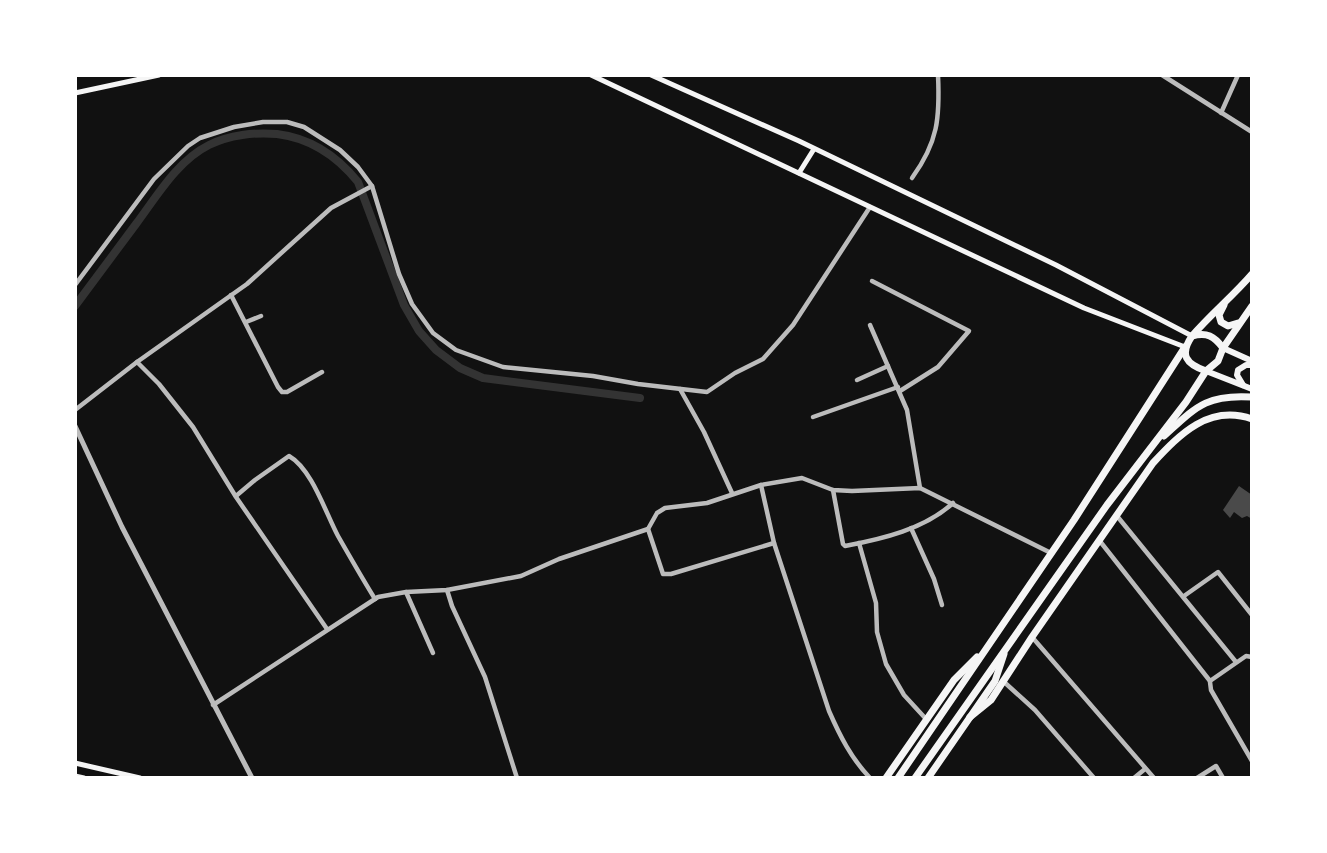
<svg xmlns="http://www.w3.org/2000/svg" width="1327" height="853" font-family="'PT Sans Narrow',sans-serif">
<rect width="100%" height="100%" fill="#111"/>
<g fill="none" stroke-linecap="round" stroke-linejoin="round">
<!-- canal -->
<path stroke="#333" stroke-width="8" d="M75 306C96 278 116 251 136 224 157 196 177 161 209 145 229 135 255 132 277 134 310 138 337 156 358 182L404 305 419 331 436 350 460 368 483 378 640 398"/>
</g>
<!-- building -->
<path fill="#4a4a4a" d="M1239 486 1252 495V519L1247 516 1242 518 1234 512 1230 518 1223 510Z"/>
<g fill="none" stroke-linecap="round" stroke-linejoin="round">
<!-- minor -->
<g stroke="#bcbcbc" stroke-width="4.5">
<path d="M1162 75 1252 132"/>
<path d="M1221 113 1238 75"/>
<path d="M912 178C938 142 940 118 938 75"/>
<path d="M872 281 969 331 938 367 900 391"/>
<path d="M75 285 154 179 188 146 200 138 234 127 263 122H287L304 127 340 150 358 167 372 186 399 274 412 304 433 333 456 350 503 367 593 376 638 384 707 392 735 373 763 359 793 325 870 207"/>
<path d="M231 295 278 387 282 392H287L322 372"/>
<path d="M246 322 261 316"/>
<path d="M870 325 907 410 920 488"/>
<path d="M137 362 159 384 193 427 236 497 327 629"/>
<path d="M857 380 888 366"/>
<path d="M680 389 704 432 732 493"/>
<path d="M75 410 137 362 247 284 331 208 372 186"/>
<path d="M813 417 898 387"/>
<path d="M761 485 774 543 829 711C840 736 851 758 870 778"/>
<path d="M833 490 843 544 845 546C882 539 925 529 953 503"/>
<path d="M236 496 255 480 289 456C312 469 326 514 338 536 350 557 362 578 375 599"/>
<path d="M1117 516 1236 662"/>
<path d="M911 528 934 579 942 605"/>
<path d="M648 529 663 574H671L774 543"/>
<path d="M1099 540 1210 681 1246 656 1252 657"/>
<path d="M859 543 876 603 877 632 886 664 904 695 926 719"/>
<path d="M447 590 452 606 485 677 517 778"/>
<path d="M406 592 433 653"/>
<path d="M1184 596 1218 572 1252 615"/>
<path d="M1032 637 1154 778"/>
<path d="M1003 681 1035 710 1094 778"/>
<path d="M1210 682 1211 690 1252 761"/>
<path d="M213 705 378 597 406 592 447 590 521 576 559 559 648 529 657 513 665 508 707 503 761 485 802 478 833 490 852 491 920 488 1051 553"/>
<path d="M1134 778 1145 769"/>
<path d="M1197 778 1216 766 1223 778"/>
</g>
<!-- tertiary -->
<path stroke="#bcbcbc" stroke-width="5" d="M75 426 122 527 252 778"/>
<!-- secondary -->
<g stroke="#f5f5f5" stroke-width="5">
<path d="M591 75 1084 308 1185 347"/>
<path d="M651 75 799 141 1056 265 1192 336"/>
<path d="M75 93 159 75"/>
<path d="M799 173 814 149"/>
<path d="M75 763 140 778"/>
<path d="M75 776 84 778"/>
</g>
<!-- primary -->
<g stroke="#f5f5f5" stroke-width="6">
<path d="M1223 348 1252 361"/>
<path d="M1206 371 1252 389"/>
<path d="M1243 385 1237 375 1238 370 1246 365H1252"/>
</g>
<!-- trunk -->
<g stroke="#f5f5f5" stroke-width="7">
<path d="M1224 305 1219 315 1221 322 1228 326 1238 323"/>
<path d="M1192 336C1211 314 1233 296 1252 274"/>
<path d="M1223 348 1252 306"/>
<path d="M1164 436C1196 407 1206 394 1252 397"/>
<path d="M970 717 991 700 1032 637 1153 463C1180 434 1209 404 1252 419"/>
<path d="M886 778 954 680 977 657"/>
<path d="M898 778 1074 520 1185 347"/>
<path d="M915 778 1107 505 1186 402 1206 371 1218 361 1223 348C1214 336 1207 332 1192 336 1179 355 1186 364 1206 371"/>
<path d="M928 778 995 681 1004 654"/>
</g>
</g>
<!-- border -->
<rect width="1327" height="853" fill="none" stroke="#ffffff" stroke-width="154"/>
</svg>
